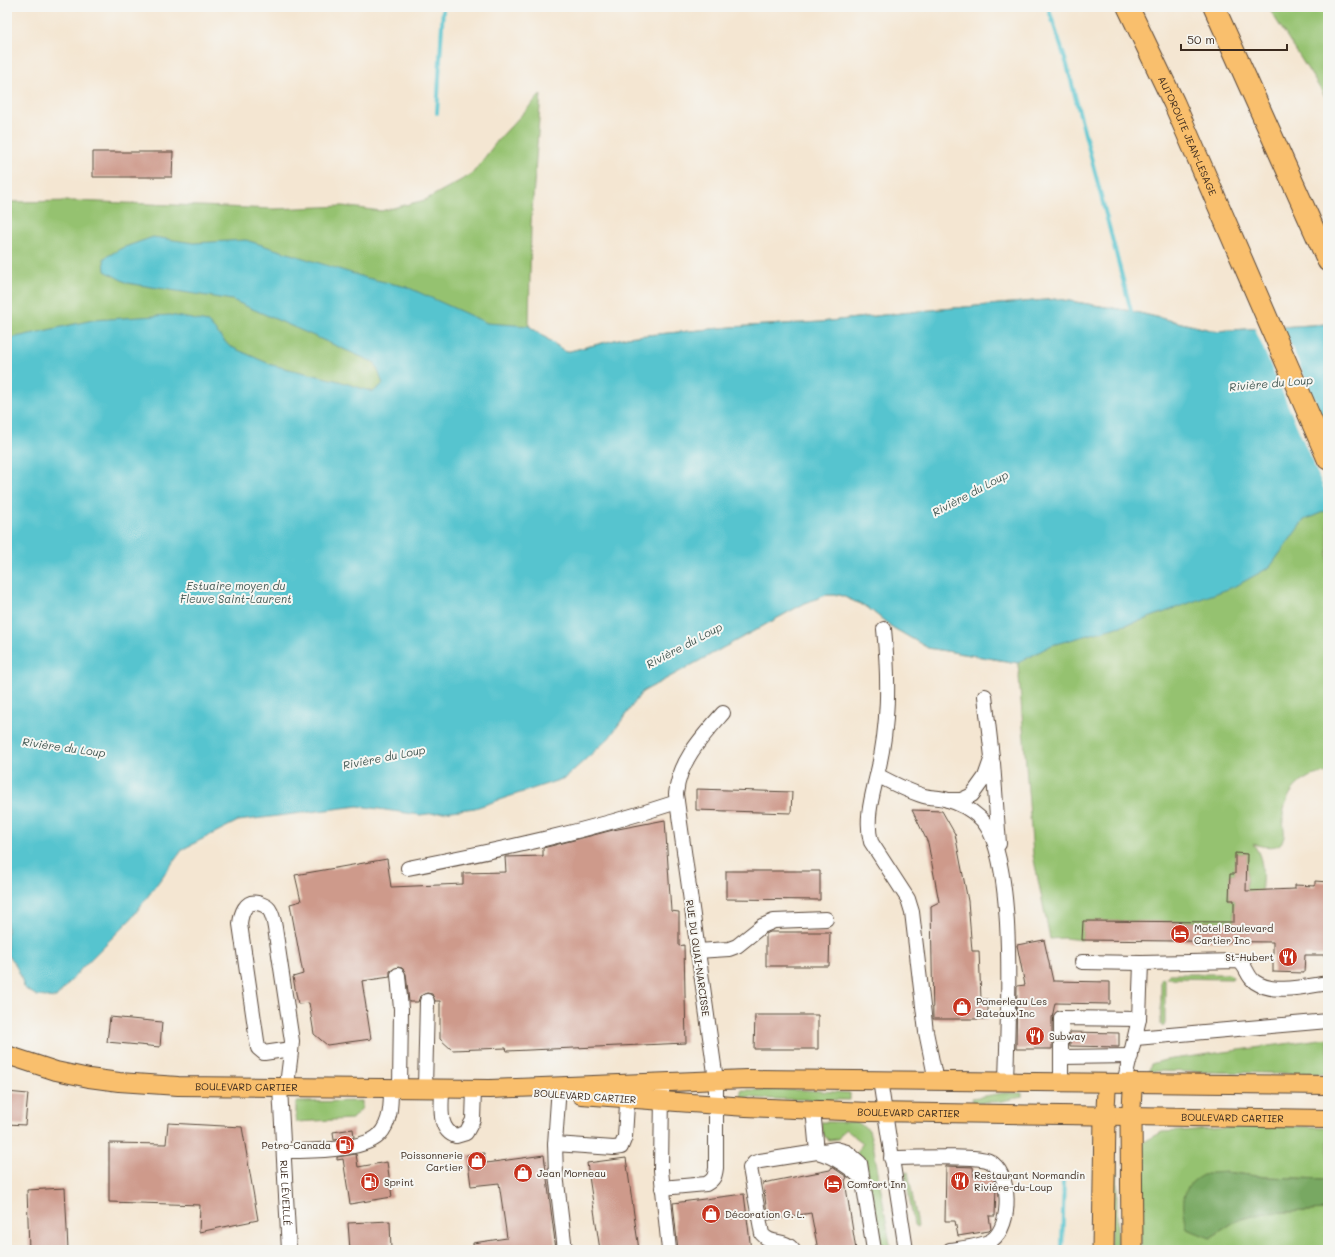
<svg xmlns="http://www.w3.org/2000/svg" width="1335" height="1257" font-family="Mali,sans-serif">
<rect width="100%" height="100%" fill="#f6f6f2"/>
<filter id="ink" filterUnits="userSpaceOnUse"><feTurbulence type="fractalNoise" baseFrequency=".025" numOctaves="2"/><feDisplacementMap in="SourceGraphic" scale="8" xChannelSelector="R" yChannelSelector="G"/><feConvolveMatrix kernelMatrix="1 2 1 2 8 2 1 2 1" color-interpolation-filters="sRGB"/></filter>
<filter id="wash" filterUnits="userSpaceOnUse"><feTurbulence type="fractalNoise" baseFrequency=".012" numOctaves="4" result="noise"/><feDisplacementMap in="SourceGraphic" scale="16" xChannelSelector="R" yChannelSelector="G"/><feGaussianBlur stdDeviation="0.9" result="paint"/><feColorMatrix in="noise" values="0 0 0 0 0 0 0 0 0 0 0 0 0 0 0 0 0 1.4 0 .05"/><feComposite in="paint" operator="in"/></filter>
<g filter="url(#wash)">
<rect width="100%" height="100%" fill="#f4e6d2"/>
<!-- green -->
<g fill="#95c270" stroke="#687647">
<path d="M1268 7H1328V101Z"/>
<path d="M541 94 531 224 529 326 566 352 627 337 731 327 821 322 920 311 1057 299 1131 311 1215 331 1328 324V352L1103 384 7 401V202L76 201 274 209 343 206 381 211 425 200 472 174 498 140Z"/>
<path d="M1328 417V773C1303 774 1287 789 1283 815 1282 824 1288 837 1280 844 1274 849 1260 846 1253 844 1268 862 1261 888 1259 910H1246L1247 854 1235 853V874H1230L1229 900H1234V922L1083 921 1082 940 1064 938 1050 939 1033 855 1018 663 928 648 892 627 867 607 840 595H826L805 603 642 692 769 609Z"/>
<path d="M1169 974H1229L1233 977 1232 979 1167 978Z"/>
<path d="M1163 978 1165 979V1024L1163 1027 1161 1025V980Z"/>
<path d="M1328 1038V1074L1149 1071 1151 1064 1165 1060Z"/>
<path d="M741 1090H805L850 1093V1100L770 1099 741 1097Z"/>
<path d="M1003 1093H1022V1097L997 1102H973L972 1098Z"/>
<path d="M362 1101V1108L352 1119 296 1122V1102Z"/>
<path d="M821 1122H857L869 1130 874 1149 891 1250H881L866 1161 856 1153 863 1143 845 1129 838 1139 829 1140 823 1135Z"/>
<path d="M1262 1126 1328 1127V1179L1264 1177 1225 1172 1210 1238 1237 1220 1265 1213 1328 1210V1250H1141L1138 1154 1142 1143 1162 1132Z"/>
<path d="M1114 1162H1117V1250H1110Z"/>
<path d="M908 1172 918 1226 917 1227 914 1225 905 1173Z"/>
</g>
<!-- forest -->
<path fill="#78a862" stroke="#5a6940" d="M1225 1172 1264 1177 1328 1179V1210L1265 1213 1237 1220 1210 1238 1187 1229C1183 1206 1178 1187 1203 1175 1209 1172 1219 1173 1225 1172Z"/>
<!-- water -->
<path fill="#57c4cf" stroke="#497776" d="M153 237 194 243 246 240 367 278 407 287 487 323 529 326 566 352 627 337 731 327 821 322 920 311 1057 299 1131 311 1215 331 1328 324V510L1304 520 1270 567 1236 586 1143 620 1052 645 1018 663 928 648 892 627 867 607 840 595H826L805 603 642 692 609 738 565 778 475 808 420 815 358 806 238 821 183 849 131 919 81 969 56 998 37 996 24 988C21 976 17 964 7 955V339L93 320 170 315 208 322 229 346 272 365 339 381 373 392 383 384 375 363 232 300 127 283 105 271 104 258 122 248Z"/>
<!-- pier -->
<path fill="#f4e6d2" d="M1282 325 1328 431V498L1254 327Z"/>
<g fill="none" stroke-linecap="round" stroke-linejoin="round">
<!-- stream -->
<g stroke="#57c4cf" stroke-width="4">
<path d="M1048 7 1067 65 1131 311"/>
<path d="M437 113 443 7"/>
<path d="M1062 1250 1064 1177"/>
</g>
</g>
<g id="blocks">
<!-- building -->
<g fill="#ce9a8b">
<path d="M93 152H173L172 177H93Z"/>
<path d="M696 789 792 792 791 813 696 810Z"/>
<path d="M912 810 942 811 955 834 968 901 972 951H979L981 999H988V1019H933L931 906 939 902 928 843Z"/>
<path d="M665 820 671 911 679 912V946L684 945 686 1043 507 1051 506 1048 452 1050 440 1039V1001H435L432 994 427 993 420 996 418 1002H409L406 974 402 968 398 967 390 971V977L362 981 371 1039 327 1045 314 1034 309 1003 298 1004 293 977 303 974 290 904 301 901 295 875 387 859 391 887 463 884V873L506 872 505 857 543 856V848L613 830Z"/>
<path d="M1235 853 1247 854 1246 891 1295 889V885L1315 886V881L1328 882V955H1305L1304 973 1273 972V942L1082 940 1083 921 1234 922V900H1229L1230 874H1235Z"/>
<path d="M726 871H820V900L726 899Z"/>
<path d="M770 932H830L829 966H766V934Z"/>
<path d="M1044 940 1053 981 1110 982V1004L1055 1003 1052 1018V1049H1016L1017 986 1025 985 1017 945Z"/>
<path d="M755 1015H818V1049H754Z"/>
<path d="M110 1017 162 1022 160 1047 107 1042Z"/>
<path d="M1070 1032 1119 1033V1047L1070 1046Z"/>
<path d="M7 1092 28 1094 25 1125 7 1124Z"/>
<path d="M168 1123 242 1127 258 1220 199 1232 200 1205 109 1202V1143L166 1144Z"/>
<path d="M353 1129 354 1137 334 1140 333 1132Z"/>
<path d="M484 1153 486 1163 544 1155 556 1250H473V1243L507 1238 499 1183 471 1186 467 1155Z"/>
<path d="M356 1154 358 1167 387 1162 392 1197 350 1204 343 1159 337 1160V1157Z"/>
<path d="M626 1158 639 1250H600L587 1163Z"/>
<path d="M946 1166 973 1167 974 1177H993L996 1187 995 1216H989L991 1229 989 1231 958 1236 955 1221H945Z"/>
<path d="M832 1167 847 1177 845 1181 856 1250H818L811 1213 768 1220 763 1183 830 1170Z"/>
<path d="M65 1188 68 1250H29L27 1190Z"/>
<path d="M744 1194 751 1250H678L673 1203Z"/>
<path d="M390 1221 391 1250H350L348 1223Z"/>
</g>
</g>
</g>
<g filter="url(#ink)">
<use href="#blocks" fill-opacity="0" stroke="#574639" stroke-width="1"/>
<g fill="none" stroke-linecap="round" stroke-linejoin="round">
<!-- minor casing -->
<g stroke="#574639" stroke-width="16">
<g id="minor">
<path d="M993 763 999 844"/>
<path d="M877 775C889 726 889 679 884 629"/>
<path d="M948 800H961L972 795 985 777 992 757 985 696"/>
<path d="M408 868C499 850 589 831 677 802"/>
<path d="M697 951 729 949 737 946 762 926 774 921 826 919"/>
<path d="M1082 962 1141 963"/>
<path d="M398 975 401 1009 400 1088"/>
<path d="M1136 1038 1328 1021"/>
<path d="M1062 1057 1131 1056"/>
<path d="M880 1080 906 1250"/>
<path d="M936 1081 926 1032 912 912 908 899 871 842C865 819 872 797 877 775 892 783 907 791 924 796 931 798 940 797 948 800 959 803 971 810 979 817 1019 851 1007 1029 1006 1082"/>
<path d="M1061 1082V1018L1139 1019"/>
<path d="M1124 1083 1139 1019 1141 963 1238 961C1247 965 1246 976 1255 982 1274 995 1307 986 1328 983"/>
<path d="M559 1086 555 1144 614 1148 621 1147 625 1137 628 1088"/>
<path id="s1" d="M280 1088 289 1250"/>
<path d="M287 1088C288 1072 291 1057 292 1041L275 928C274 921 273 915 269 909 266 905 263 905 258 903 245 900 241 914 240 924L258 1048 264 1053 291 1049"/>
<path d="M425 1088 427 1001"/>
<path d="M442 1089C442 1105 437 1130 456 1136L466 1133 473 1120 474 1089"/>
<path d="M662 1091 661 1170 669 1250"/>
<path d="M813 1109 817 1152C833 1156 854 1169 864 1182"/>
<path d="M555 1144 556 1174 565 1250"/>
<path d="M285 1151C307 1151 363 1151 379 1135 391 1123 391 1104 391 1088"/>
<path d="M891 1158C910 1158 976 1155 989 1161 1012 1172 1012 1226 992 1240 981 1247 963 1248 950 1250"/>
<path d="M662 1188 706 1184C714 1180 715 1176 716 1168V1080L676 794C679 761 702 737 723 713"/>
<path d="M793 1250C784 1238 772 1246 762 1234L750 1168 754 1163 760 1161 836 1149 847 1152 860 1163 874 1250"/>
</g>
</g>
<!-- major casing -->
<g stroke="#574639" stroke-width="20">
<g id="major">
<path id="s2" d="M7 1055 56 1071 89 1078 119 1082 178 1086 490 1089 747 1079 1328 1085"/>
<path id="s3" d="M581 1095 746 1107 869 1112 1328 1119"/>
<path d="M1105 1116 1107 1083"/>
<path d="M1131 1116 1133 1083"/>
</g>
</g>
<!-- highway casing -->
<g stroke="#574639" stroke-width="23">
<g id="highway">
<path id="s4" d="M1128 7 1174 103 1328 459"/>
<path d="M1214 7 1328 261"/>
<path d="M1131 1116 1132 1250"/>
<path d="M1103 1250 1105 1116"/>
</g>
</g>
<!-- minor -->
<use href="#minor" stroke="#fff" stroke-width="14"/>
<!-- major -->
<use href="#major" stroke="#f9bf6d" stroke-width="18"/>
<!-- highway -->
<use href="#highway" stroke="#f9bf6d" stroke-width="21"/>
</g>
</g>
<!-- icons -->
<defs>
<g id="hotel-disc" transform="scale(1)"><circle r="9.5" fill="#c8321e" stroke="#f6f6f2"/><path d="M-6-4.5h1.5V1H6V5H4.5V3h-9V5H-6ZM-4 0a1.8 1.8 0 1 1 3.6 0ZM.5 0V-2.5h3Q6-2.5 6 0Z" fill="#fff"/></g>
<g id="restaurant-disc" transform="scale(1)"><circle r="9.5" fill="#c8321e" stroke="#f6f6f2"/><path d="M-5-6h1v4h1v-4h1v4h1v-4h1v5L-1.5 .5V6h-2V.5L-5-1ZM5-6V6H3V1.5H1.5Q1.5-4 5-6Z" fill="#fff"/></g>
<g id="shop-disc" transform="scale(1)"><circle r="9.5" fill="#c8321e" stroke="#f6f6f2"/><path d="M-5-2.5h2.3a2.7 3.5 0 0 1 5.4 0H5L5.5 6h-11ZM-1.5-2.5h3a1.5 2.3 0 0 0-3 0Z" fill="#fff"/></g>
<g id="fuel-disc" transform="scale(1)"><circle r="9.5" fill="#c8321e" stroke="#f6f6f2"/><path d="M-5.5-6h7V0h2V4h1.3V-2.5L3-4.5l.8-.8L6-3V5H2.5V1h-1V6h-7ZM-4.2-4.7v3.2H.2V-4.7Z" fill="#fff"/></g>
</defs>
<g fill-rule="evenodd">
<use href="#hotel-disc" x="1180" y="934"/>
<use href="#restaurant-disc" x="1288" y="957"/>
<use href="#shop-disc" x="962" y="1007"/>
<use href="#restaurant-disc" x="1035" y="1036"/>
<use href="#fuel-disc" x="345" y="1145"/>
<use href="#shop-disc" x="477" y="1161"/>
<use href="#shop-disc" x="523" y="1173"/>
<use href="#restaurant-disc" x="960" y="1181"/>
<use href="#fuel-disc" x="370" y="1182"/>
<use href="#hotel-disc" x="833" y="1184"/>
<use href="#shop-disc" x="711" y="1214"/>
</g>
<g text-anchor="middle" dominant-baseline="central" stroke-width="4" stroke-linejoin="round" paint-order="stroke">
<!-- street labels -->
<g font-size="10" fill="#3b2a1e" stroke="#f6f6f2">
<text stroke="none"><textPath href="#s4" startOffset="142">AUTOROUTE JEAN-LESAGE</textPath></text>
<text transform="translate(698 958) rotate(82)">RUE DU QUAI-NARCISSE</text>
<text stroke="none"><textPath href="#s2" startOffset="243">BOULEVARD CARTIER</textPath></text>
<text transform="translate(585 1096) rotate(4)">BOULEVARD CARTIER</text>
<text stroke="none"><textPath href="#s3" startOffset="328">BOULEVARD CARTIER</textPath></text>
<text stroke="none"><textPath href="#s3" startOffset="652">BOULEVARD CARTIER</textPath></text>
<text stroke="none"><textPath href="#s1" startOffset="105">RUE LÉVEILLÉ</textPath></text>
</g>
<!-- poi labels -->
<g font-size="10" fill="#3b2a1e" stroke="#f6f6f2" text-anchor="start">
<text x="1194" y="928">Motel Boulevard<tspan x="1194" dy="12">Cartier Inc</tspan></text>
<text x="1274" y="957" text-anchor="end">St-Hubert</text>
<text x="976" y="1001">Pomerleau Les<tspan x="976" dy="12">Bateaux Inc</tspan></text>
<text x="1049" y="1036">Subway</text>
<text x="331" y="1145" text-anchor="end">Petro-Canada</text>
<text x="463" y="1155" text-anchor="end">Poissonnerie<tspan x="463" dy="12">Cartier</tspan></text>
<text x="537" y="1173">Jean Morneau</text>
<text x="974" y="1175">Restaurant Normandin<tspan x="974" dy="12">Rivière-du-Loup</tspan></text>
<text x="384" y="1182">Sprint</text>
<text x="847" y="1184">Comfort Inn</text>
<text x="725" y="1214">Décoration G. L.</text>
</g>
<!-- water labels -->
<g font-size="11" font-style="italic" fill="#435853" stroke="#f6f6f2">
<text transform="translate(1271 383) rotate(-5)">Rivière du Loup</text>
<text transform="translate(970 493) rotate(-28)">Rivière du Loup</text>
<text x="236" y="585">Estuaire moyen du<tspan x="236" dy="13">Fleuve Saint-Laurent</tspan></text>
<text transform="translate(684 645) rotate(-28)">Rivière du Loup</text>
<text transform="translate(64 747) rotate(8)">Rivière du Loup</text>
<text transform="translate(384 757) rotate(-11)">Rivière du Loup</text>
</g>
</g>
<!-- margin -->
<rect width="1335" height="1257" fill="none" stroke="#f6f6f2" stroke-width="24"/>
<!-- scale -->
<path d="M1181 44v6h106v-6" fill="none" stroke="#3b2a1e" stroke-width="2"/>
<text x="1187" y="44" font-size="12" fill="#3b2a1e" stroke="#f6f6f2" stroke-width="3" paint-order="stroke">50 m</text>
</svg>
